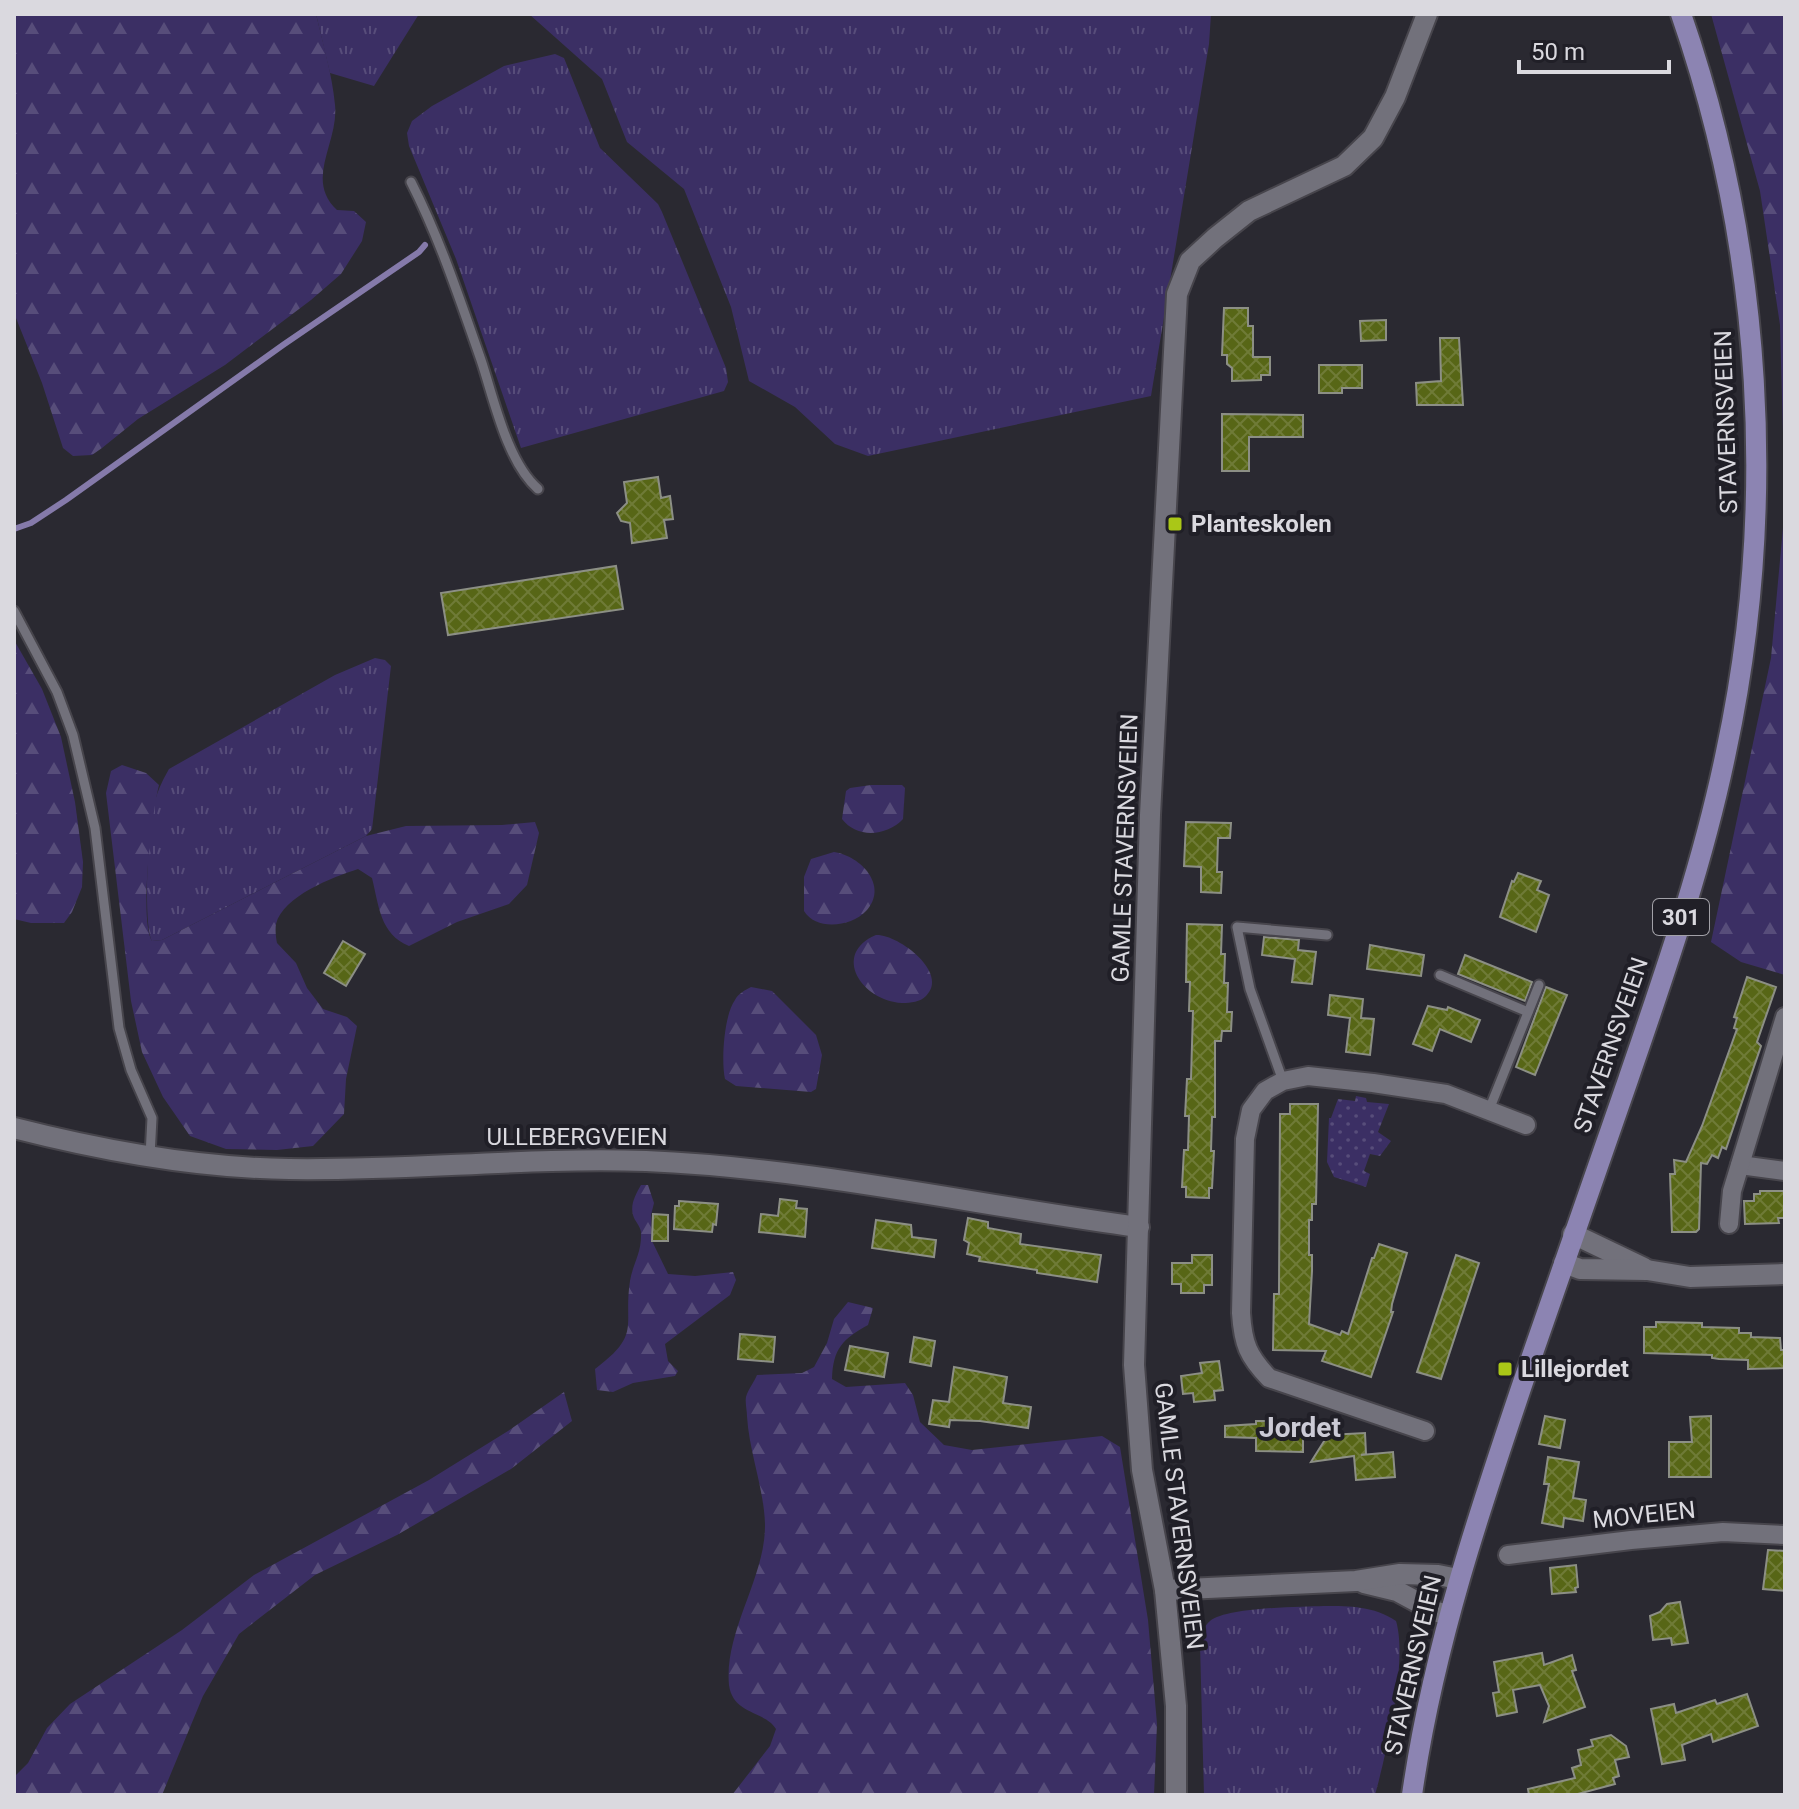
<svg xmlns="http://www.w3.org/2000/svg" width="1799" height="1809" font-family="Roboto,sans-serif">
<defs>
<pattern id="grass-tufts" width="24" height="20" patternUnits="userSpaceOnUse" patternTransform="scale(2)"><rect width="24" height="20" fill="#3b2f64"/><path d="M3 7l-1-3M5 7V3M7 7l1-3M15 17l-1-3M17 17v-4M19 17l1-3" fill="none" stroke="#574d7a"/></pattern>
<pattern id="forest-firs" width="22" height="20" patternUnits="userSpaceOnUse" patternTransform="scale(2)"><rect width="22" height="20" fill="#3b2f64"/><path d="M5 1l3.5 6h-7zM16 11l3.5 6h-7z" fill="#574d7a"/></pattern>
<pattern id="park-dots" width="8" height="8" patternUnits="userSpaceOnUse" patternTransform="scale(2)"><rect width="8" height="8" fill="#3b2f64"/><path d="M2 2h.1M6 6h.1" fill="none" stroke="#574d7a" stroke-width="1.8" stroke-linecap="round"/></pattern>
<pattern id="building-cross-hatch" width="8" height="8" patternUnits="userSpaceOnUse" patternTransform="scale(2)"><rect width="8" height="8" fill="#576616"/><path d="M0 0l8 8M0 8l8-8" fill="none" stroke="#6f7b37"/></pattern>
</defs>
<rect width="100%" height="100%" fill="#2a2931"/>
<!-- grass -->
<g fill="url(#grass-tufts)">
<path d="M316 14H419L374 86 330 73Z"/>
<path d="M529 14H1211L1209 44 1151 396 868 456 835 444 795 407 749 381 731 307 684 189 627 142 602 79Z"/>
<path d="M555 54 564 58 600 148 658 204 662 212 726 368 728 382 724 391 521 448 456 259 409 146 407 133 412 121 432 106 504 66Z"/>
<path d="M375 658 385 660 391 666 372 829 366 836 162 940 152 941C143 925 148 831 153 810 156 794 161 783 169 769L335 675Z"/>
<path d="M1324 1606C1351 1606 1373 1606 1396 1621 1408 1660 1386 1755 1375 1795H1204L1200 1644C1202 1635 1203 1627 1210 1621 1227 1607 1300 1607 1324 1606Z"/>
</g>
<!-- forest -->
<g fill="url(#forest-firs)">
<path d="M14 14H316C323 44 332 74 335 105 339 142 304 180 337 210L354 211 366 222 362 241 341 274 311 300 225 365 138 419 102 448 92 455 73 456 63 448 42 383 14 313Z"/>
<path d="M1711 14H1785V975L1741 962 1711 942 1771 658 1785 506 1780 325 1760 191Z"/>
<path d="M14 640 42 689 61 737 75 802 83 862 82 887 72 912 64 923H31L14 919Z"/>
<path d="M122 765 146 773 159 785C152 812 139 920 152 941L162 940 366 836 406 826 502 825 535 822 539 833 527 885 509 904 457 922 409 946C380 934 379 906 372 878L358 869C333 877 283 896 276 924 275 930 276 938 277 943L296 963 307 988 323 1009 347 1017 357 1026 346 1079 344 1114 313 1146 277 1150 226 1149 190 1136 163 1097 142 1052 131 1001 106 793 111 771Z"/>
<path d="M871 785H902L905 788 903 819C887 836 857 839 842 819L846 791 850 788Z"/>
<path d="M834 852C861 856 889 886 866 911 851 927 816 931 804 911V877L811 859Z"/>
<path d="M876 935C898 934 950 973 926 996 920 1002 911 1003 902 1003 862 1001 831 954 876 935Z"/>
<path d="M751 987 772 991 816 1035 822 1055 816 1089 811 1092 736 1086 725 1079C721 1061 724 1015 735 1000 738 994 745 990 751 987Z"/>
<path d="M641 1185H648L654 1203 651 1215 652 1241 668 1274 695 1276 733 1272 736 1280 730 1295 665 1344 668 1361 678 1371 675 1376 633 1383 613 1392 597 1390 595 1369C642 1334 623 1327 630 1281 633 1263 642 1253 641 1232 640 1225 635 1222 633 1215 630 1204 636 1194 641 1185Z"/>
<path d="M848 1302 873 1308 868 1325C843 1339 833 1348 832 1379L846 1387 905 1383 913 1395 920 1422 944 1445 972 1450 1102 1436 1120 1447 1148 1620 1157 1724 1154 1795H732L770 1746 776 1729C766 1711 733 1715 729 1685 724 1631 766 1577 765 1524 764 1488 749 1452 747 1416 747 1410 745 1403 746 1397 748 1390 754 1382 757 1375L802 1373 814 1367 827 1343 834 1319Z"/>
<path d="M564 1392 572 1421 511 1469 397 1535 315 1575 239 1634 203 1696 162 1795H14V1777L28 1763 47 1728 70 1704 182 1630 254 1575 429 1480 508 1431Z"/>
</g>
<!-- park -->
<path fill="url(#park-dots)" d="M1356 1096 1366 1098 1367 1102 1389 1104 1378 1132 1391 1141 1380 1156 1370 1154 1364 1171 1370 1174 1366 1187 1334 1177 1327 1162 1329 1118H1331L1338 1099 1355 1101Z"/>
<g fill="none" stroke-linecap="round" stroke-linejoin="round">
<!-- stream -->
<path stroke="#857aaa" stroke-width="6" d="M14 529 31 523 66 500 283 345 419 252 425 245"/>
</g>
<!-- building -->
<g fill="url(#building-cross-hatch)" stroke="#8c8f85" stroke-width="2">
<path d="M1224 308H1248V326H1253V357H1270V375H1261V380L1232 381V368L1227 364V355H1222Z"/>
<path d="M1386 320V340L1361 341 1360 321Z"/>
<path d="M1440 338H1459L1463 405H1417L1416 383 1441 381Z"/>
<path d="M1319 365H1362V388H1342V393H1319Z"/>
<path d="M1222 414 1303 415V437H1249V471H1222Z"/>
<path d="M658 477 661 498 670 496 673 519 664 520 667 538 632 543 630 523 621 521 617 513 627 503 624 482Z"/>
<path d="M616 566 623 609 448 635 441 593Z"/>
<path d="M1186 822 1231 823 1230 838H1218L1217 872H1222L1221 893 1201 892V867L1184 866Z"/>
<path d="M1518 873 1541 881 1537 890 1549 895 1536 932 1500 917 1512 881 1514 882Z"/>
<path d="M1187 924 1222 925 1221 954H1225L1224 983H1228L1227 1012H1232L1231 1031H1222L1221 1041H1215V1117H1212L1211 1151H1214L1212 1188H1209V1198L1186 1197V1187H1182L1184 1150H1188L1189 1116H1185L1187 1079H1191L1193 1011H1189L1190 982H1186Z"/>
<path d="M1264 937 1299 940 1298 950 1316 952 1312 984 1292 982 1295 959 1262 955Z"/>
<path d="M343 941 365 954 346 986 324 973Z"/>
<path d="M1370 945 1424 955 1421 976 1367 969Z"/>
<path d="M1465 955 1532 982 1525 1001 1458 974Z"/>
<path d="M1747 977 1776 987 1757 1042 1761 1046 1726 1149 1722 1147 1718 1158 1712 1155 1707 1164 1701 1163 1699 1229 1696 1232H1672L1670 1174H1675L1674 1160 1686 1162 1702 1126 1737 1029 1734 1028 1737 1018 1734 1017Z"/>
<path d="M1546 987 1567 995 1535 1075 1516 1067Z"/>
<path d="M1330 995 1363 999 1361 1018 1374 1019 1370 1055 1346 1052 1350 1018 1328 1015Z"/>
<path d="M1428 1006 1447 1010 1448 1007 1480 1020 1471 1042 1440 1029 1432 1051 1413 1044Z"/>
<path d="M1290 1104H1318L1316 1204H1312V1220H1309V1255H1312V1271L1309 1324 1340 1335 1342 1331 1348 1334 1372 1258H1374L1379 1244 1407 1253 1392 1304 1391 1312H1393L1371 1377 1322 1361 1326 1351 1273 1350 1274 1294H1279L1280 1114H1290Z"/>
<path d="M1760 1191H1785V1218H1778L1779 1223 1745 1224 1744 1201H1754V1194H1760Z"/>
<path d="M780 1199 797 1201 796 1208 807 1209 805 1237 759 1232 761 1214 778 1216Z"/>
<path d="M679 1201 718 1204 716 1225 713 1224 712 1232 674 1229 675 1206H679Z"/>
<path d="M653 1214 668 1215V1241H652Z"/>
<path d="M968 1218 988 1222V1228L1021 1234 1020 1244 1101 1255 1097 1282 1037 1273V1270L979 1261 980 1257 967 1254 969 1243 964 1240Z"/>
<path d="M876 1220 911 1225 912 1237 936 1240 934 1257 872 1248Z"/>
<path d="M1192 1255H1212V1285H1204V1293H1181V1284H1172V1263H1192Z"/>
<path d="M1456 1255 1479 1263 1441 1379 1417 1372Z"/>
<path d="M1656 1322 1702 1323V1327L1739 1328V1333H1751V1337L1780 1338 1781 1350H1785V1368L1748 1369V1360L1719 1359 1712 1358V1355L1644 1353V1327H1656Z"/>
<path d="M740 1334 775 1337 773 1362 738 1359Z"/>
<path d="M914 1337 935 1341 931 1366 910 1362Z"/>
<path d="M850 1346 888 1353 884 1377 845 1370Z"/>
<path d="M1219 1361 1223 1390 1214 1391 1215 1400 1194 1402 1193 1393 1183 1394 1181 1376 1202 1373 1200 1363Z"/>
<path d="M954 1367 1007 1377 1003 1403 1031 1407 1028 1428 980 1421 950 1420 949 1427 929 1424 933 1400 949 1402Z"/>
<path d="M1545 1416 1565 1420 1560 1448 1539 1444Z"/>
<path d="M1711 1416V1477H1669V1442H1692L1690 1417Z"/>
<path d="M1256 1421H1299L1303 1426V1452L1256 1451V1438L1225 1437V1426L1256 1424Z"/>
<path d="M1365 1433 1366 1454 1361 1455 1393 1452 1395 1477 1356 1480 1354 1456 1311 1462 1328 1435Z"/>
<path d="M1548 1457 1579 1462 1573 1498 1586 1500 1583 1521 1564 1518 1563 1527 1542 1523 1549 1484H1544Z"/>
<path d="M1768 1550 1785 1551V1591L1763 1589Z"/>
<path d="M1576 1565 1578 1587 1575 1588 1576 1592 1552 1594 1550 1568Z"/>
<path d="M1680 1602 1688 1643 1672 1645 1671 1638 1653 1640 1650 1616 1660 1612 1667 1604Z"/>
<path d="M1542 1653 1544 1665 1572 1655 1576 1670 1572 1671 1585 1707 1544 1722 1549 1706 1540 1685 1513 1690 1517 1712 1497 1716 1493 1693 1499 1692 1494 1662Z"/>
<path d="M1747 1694 1758 1726 1713 1742 1711 1734 1682 1745 1685 1760 1662 1764 1651 1709 1674 1704 1676 1713 1715 1700 1717 1704Z"/>
<path d="M1611 1735 1626 1746 1629 1757 1615 1760 1619 1776 1613 1778 1615 1784 1574 1795H1529L1528 1789 1575 1778 1572 1768 1581 1765 1578 1750 1593 1746 1591 1740Z"/>
</g>
<g fill="none" stroke-linecap="round" stroke-linejoin="round">
<!-- lane casing -->
<g stroke="#47454c" stroke-width="13">
<g id="lane">
<path d="M411 182C440 239 460 300 481 360 494 399 507 462 538 489"/>
<path d="M14 611 57 692 73 735 95 828 119 1028 131 1070 152 1118 150 1156"/>
<path d="M1440 975 1528 1012"/>
<path d="M1283 1081 1250 989 1237 927 1327 935"/>
<path d="M1489 1110 1539 985"/>
</g>
</g>
<!-- street casing -->
<g stroke="#47454c" stroke-width="22">
<g id="street">
<path d="M1740 1165 1785 1171"/>
<path d="M1729 1224 1732 1191 1785 1017"/>
<path d="M1425 1431 1269 1378C1248 1356 1243 1344 1241 1313L1245 1139 1251 1110 1265 1091 1283 1081 1308 1076 1373 1083 1446 1094 1526 1125"/>
<path d="M1508 1555 1631 1540 1723 1532 1785 1535"/>
</g>
</g>
<!-- secondary casing -->
<g stroke="#47454c" stroke-width="24">
<g id="secondary">
<path d="M14 1128C104 1151 196 1168 289 1169 408 1171 527 1157 646 1161 812 1168 975 1205 1139 1227"/>
<path d="M1573 1234 1644 1268"/>
<path d="M1564 1263 1580 1269 1647 1270 1690 1277 1785 1274"/>
<path d="M1364 1583 1397 1591 1434 1611 1448 1615"/>
<path d="M1165 1590 1356 1581 1400 1574 1438 1575 1458 1579"/>
<path d="M1176 1795V1706L1165 1590 1142 1470 1134 1365 1150 815 1177 294 1190 261 1215 238 1249 211 1344 166 1373 138 1395 97 1427 14"/>
</g>
</g>
<!-- primary casing -->
<g stroke="#47454c" stroke-width="24">
<path id="primary" d="M1412 1795C1434 1641 1484 1497 1534 1350 1565 1260 1596 1170 1628 1080 1665 972 1703 864 1726 752 1778 509 1763 250 1681 14"/>
</g>
<!-- lane -->
<use href="#lane" stroke="#72717b" stroke-width="9"/>
<!-- street -->
<use href="#street" stroke="#72717b" stroke-width="18"/>
<!-- secondary -->
<use href="#secondary" stroke="#72717b" stroke-width="20"/>
<!-- primary -->
<use href="#primary" stroke="#8c84b2" stroke-width="20"/>
</g>
<!-- markers -->
<g fill="#aac717" stroke="#201f27" stroke-width="3">
<rect x="1167" y="516" width="16" height="16" rx="4"/>
<rect x="1497" y="1361" width="16" height="16" rx="4"/>
</g>
<g text-anchor="middle" dominant-baseline="central" stroke-width="8" stroke-linejoin="round" paint-order="stroke">
<!-- shield labels -->
<rect fill="#201f27" stroke="#a2a1a8" stroke-width="2" x="1653" y="899" width="56" height="36" rx="6"/>
<g font-size="22" font-weight="bold" fill="#dad9df">
<text x="1681" y="917">301</text>
</g>
<!-- street labels -->
<g font-size="24" fill="#dad9df" stroke="#201f27">
<text transform="translate(1726 422) rotate(-92)">STAVERNSVEIEN</text>
<text transform="translate(1125 848) rotate(-88)">GAMLE STAVERNSVEIEN</text>
<text transform="translate(1611 1045) rotate(-71)">STAVERNSVEIEN</text>
<text x="577" y="1137">ULLEBERGVEIEN</text>
<text transform="translate(1644 1515) rotate(-6)">MOVEIEN</text>
<text transform="translate(1179 1516) rotate(83)">GAMLE STAVERNSVEIEN</text>
<text transform="translate(1413 1665) rotate(-77)">STAVERNSVEIEN</text>
</g>
<!-- poi labels -->
<g font-size="24" font-weight="bold" fill="#dad9df" stroke="#201f27" text-anchor="start">
<text x="1191" y="524">Planteskolen</text>
<text x="1521" y="1369">Lillejordet</text>
</g>
<!-- quarter labels -->
<g font-size="28" font-weight="bold" fill="#cccbd6" stroke="#201f27">
<text x="1300" y="1427">Jordet</text>
</g>
</g>
<!-- border -->
<rect width="1799" height="1809" fill="none" stroke="#dad9df" stroke-width="32"/>
<!-- scale -->
<path d="M1519 60v12h150v-12" fill="none" stroke="#dad9df" stroke-width="4"/>
<text x="1531" y="60" font-size="24" fill="#dad9df" stroke="#201f27" stroke-width="6" paint-order="stroke">50 m</text>
</svg>
